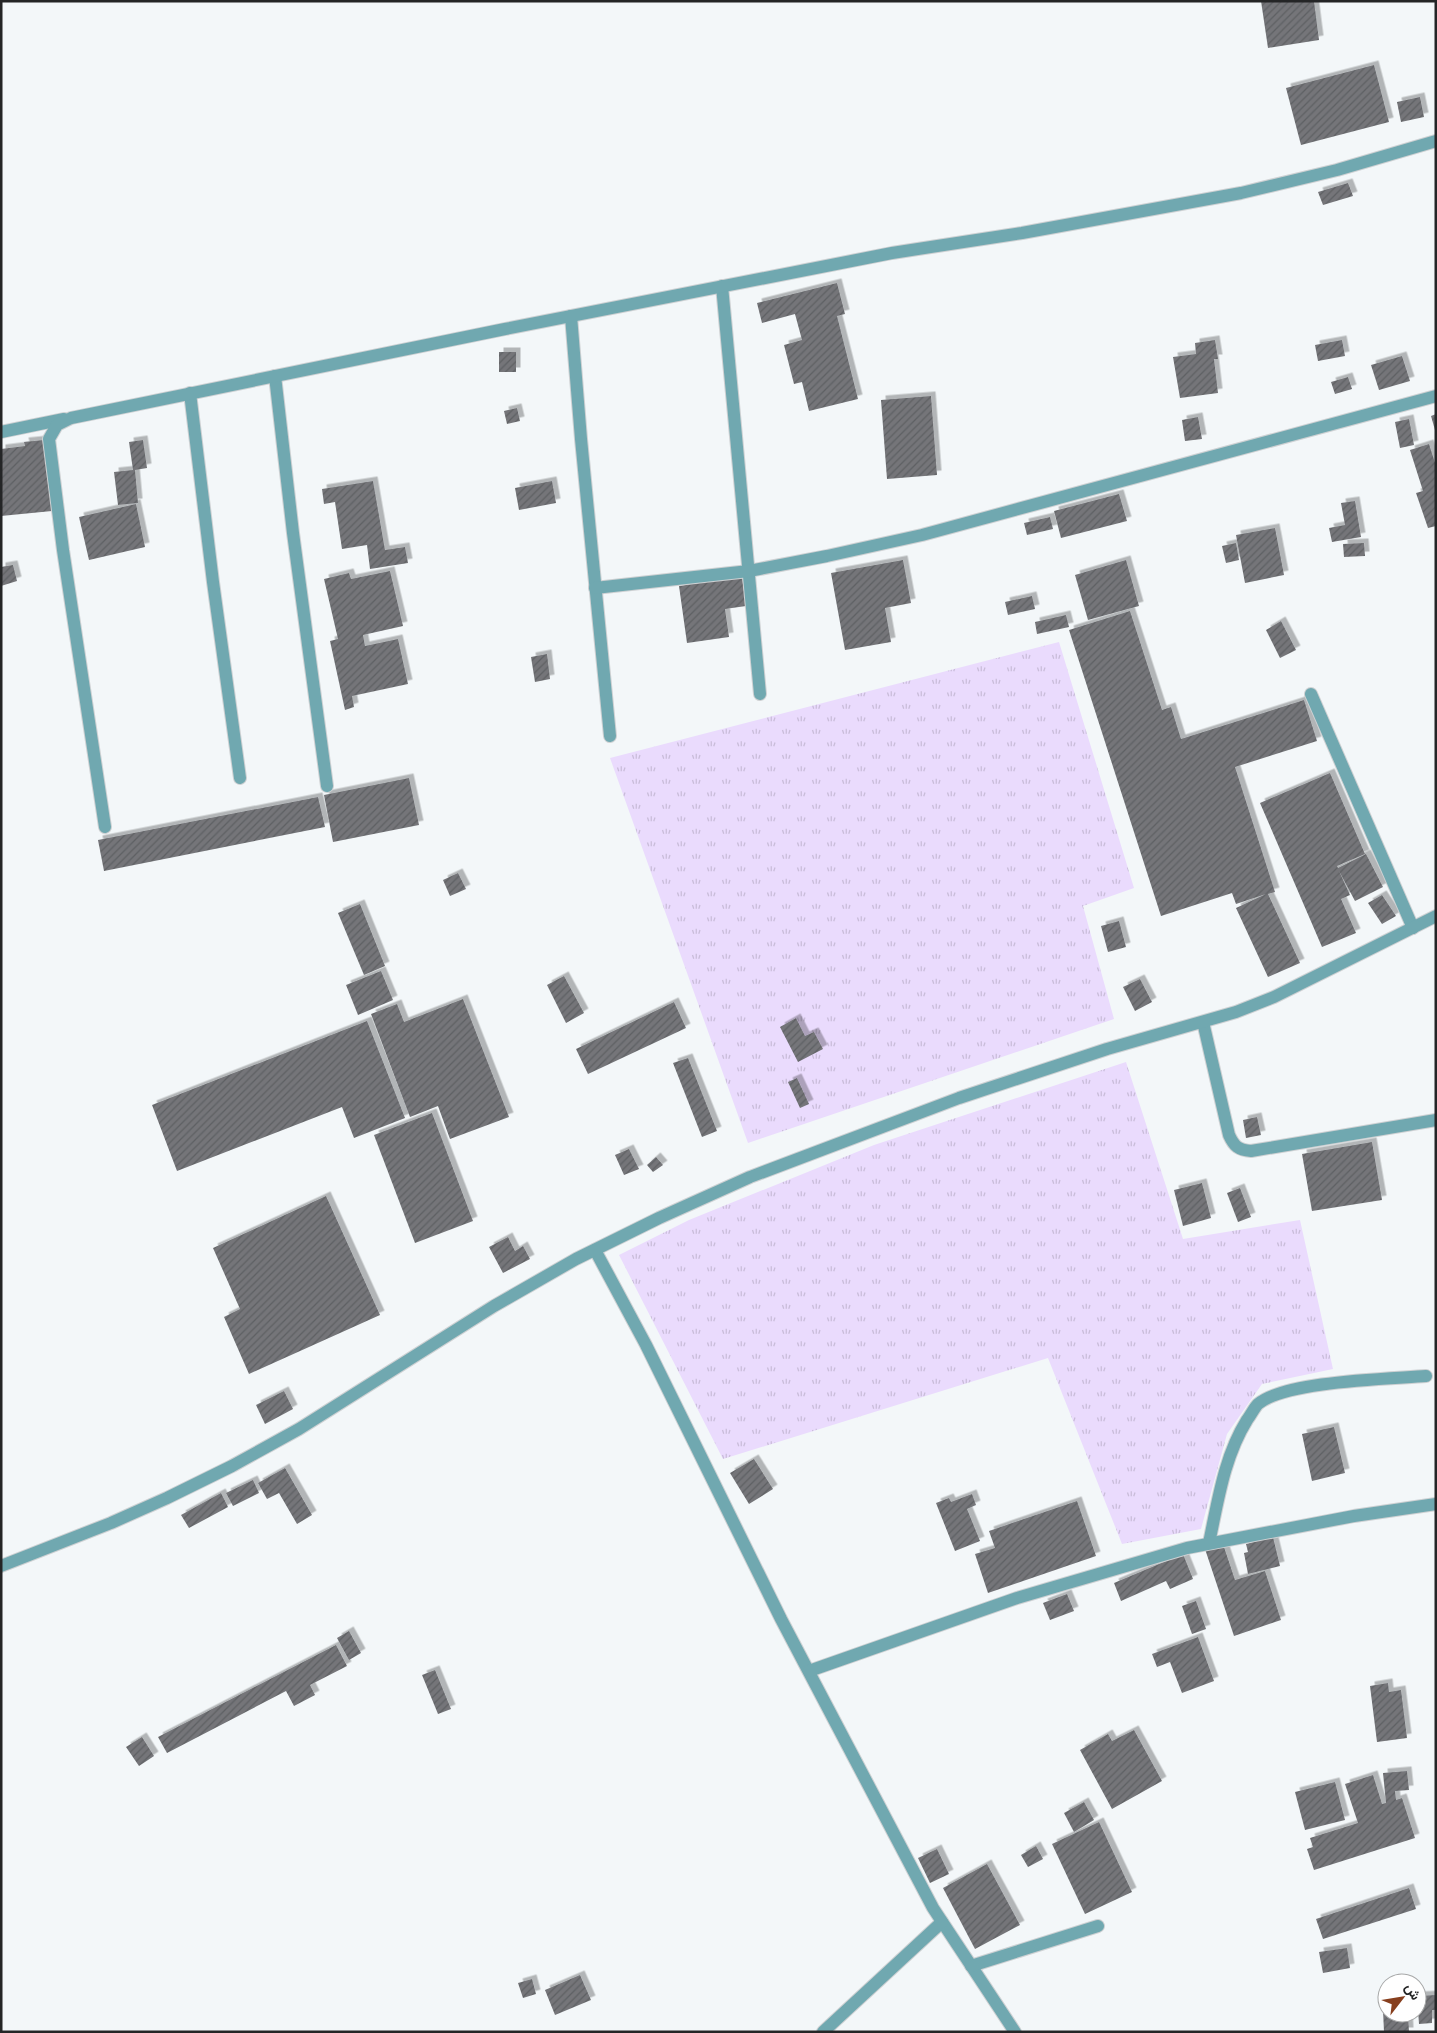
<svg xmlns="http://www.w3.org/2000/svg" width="1437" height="2033" font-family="Quicksand,Vazirmatn,sans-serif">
<defs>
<pattern id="grass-tufts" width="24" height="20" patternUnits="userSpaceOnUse" patternTransform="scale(1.25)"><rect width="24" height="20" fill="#eadbfd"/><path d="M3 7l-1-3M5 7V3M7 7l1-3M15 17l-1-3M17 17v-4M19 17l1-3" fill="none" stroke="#c9bcd9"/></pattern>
<pattern id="building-hatch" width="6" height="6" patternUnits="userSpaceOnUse" patternTransform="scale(1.25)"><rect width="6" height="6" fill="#747579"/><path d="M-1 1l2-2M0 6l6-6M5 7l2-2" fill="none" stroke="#5f6063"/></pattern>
<filter id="shadow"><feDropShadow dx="4.5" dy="-4.5" stdDeviation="0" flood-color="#0004"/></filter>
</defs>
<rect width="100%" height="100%" fill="#f3f7f9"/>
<!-- grass -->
<g fill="url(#grass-tufts)">
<path d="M1059 642 1134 888 1083 906 1114 1019 748 1143 610 758Z"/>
<path d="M1126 1062 1183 1239 1300 1220 1333 1369 1262 1384 1227 1434 1201 1529 1122 1544 1048 1358 723 1459 619 1255 689 1220 874 1145Z"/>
</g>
<!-- building -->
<g fill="url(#building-hatch)" filter="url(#shadow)">
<path d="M1261 1H1314L1319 40 1268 48Z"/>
<path d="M1374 65 1389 122 1301 145 1286 88Z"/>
<path d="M1420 97 1424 117 1401 122 1397 102Z"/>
<path d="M1348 183 1353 196 1323 205 1318 192Z"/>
<path d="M837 283 845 314 837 316 858 399 809 411 802 382 794 384 784 345 802 340 795 314 762 323 757 303Z"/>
<path d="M1215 340 1218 359H1214L1218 393 1180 398 1173 357 1196 354 1195 343Z"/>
<path d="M1342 340 1345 356 1318 361 1315 345Z"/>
<rect x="499" y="352" width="17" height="20"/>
<path d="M1402 356 1410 381 1379 390 1371 365Z"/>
<path d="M1348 377 1352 389 1335 394 1331 382Z"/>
<path d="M931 396 937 475 887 479 881 400Z"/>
<path d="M517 408 520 421 507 424 504 411Z"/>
<path d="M1436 414V430H1435L1431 416Z"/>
<path d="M1198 417 1202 439 1185 441 1182 420Z"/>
<path d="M1409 419 1414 445 1400 448 1395 422Z"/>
<path d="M44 440 52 511 1 516V449L25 446 24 442Z"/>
<path d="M143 440 147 468 135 470 138 503 118 505 114 472 133 470 129 442Z"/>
<path d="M1429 444 1436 466V526L1428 528 1416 493 1423 491 1410 450Z"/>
<path d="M373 481 385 550 405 547 408 563 370 569 367 545 342 549 335 502 324 504 322 489Z"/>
<path d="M552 481 556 503 519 510 515 488Z"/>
<path d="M1119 494 1127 521 1061 538 1054 511Z"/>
<path d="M1355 501 1361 537 1332 542 1329 528 1345 525 1341 503Z"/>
<path d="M136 504 145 547 89 560 79 517Z"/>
<path d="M1050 517 1053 529 1027 535 1024 523Z"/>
<path d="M1275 528 1284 575 1245 583 1236 535Z"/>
<path d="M1236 543 1239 560 1226 563 1222 546Z"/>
<path d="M1364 543 1365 556 1344 557 1343 544Z"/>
<path d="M903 560 911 603 885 608 891 642 845 650 831 573Z"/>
<path d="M1126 560 1139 606 1088 620 1075 575Z"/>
<path d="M13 565 17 581 1 586V567Z"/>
<path d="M390 571 403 626 363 635 365 646 398 639 408 684 352 696 354 707 345 710 330 641 338 639 324 579 349 573 351 579Z"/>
<path d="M742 577 746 606 725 609 729 637 687 643 679 586Z"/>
<path d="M1032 596 1035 609 1008 615 1005 602Z"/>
<path d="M1130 611 1162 710 1171 707 1181 739 1304 700 1317 741 1235 767 1275 892 1268 894 1300 963 1268 977 1236 908 1266 894 1236 904 1232 893 1161 916 1069 630Z"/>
<path d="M1066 615 1069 627 1037 634 1035 622Z"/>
<path d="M1281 621 1296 650 1280 658 1266 630Z"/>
<path d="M547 654 550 679 535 682 531 657Z"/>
<path d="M1330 773 1365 854 1337 866 1338 868 1366 854 1383 887 1355 901 1339 871 1350 895 1341 899 1356 933 1322 947 1260 803Z"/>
<path d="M409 778 419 825 333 842 324 795Z"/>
<path d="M318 797 325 827 104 871 98 840Z"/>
<path d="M458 873 466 889 450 896 443 880Z"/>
<path d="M1382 895 1396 916 1382 924 1368 903Z"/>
<path d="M360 904 385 966 364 975 338 913Z"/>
<path d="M1119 921 1126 947 1108 952 1101 926Z"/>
<path d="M381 971 393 1000 358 1015 346 985Z"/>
<path d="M564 976 584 1013 566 1023 547 985Z"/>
<path d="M1140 979 1152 1002 1135 1011 1123 987Z"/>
<path d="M463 999 509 1117 450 1139 438 1106 410 1117 371 1014 397 1004 404 1022Z"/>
<path d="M674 1002 686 1028 588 1074 576 1049Z"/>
<path d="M796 1018 805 1036 814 1032 823 1049 798 1062 780 1027Z"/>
<path d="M367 1021 405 1118 354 1138 342 1107 177 1171 152 1105Z"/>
<path d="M688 1058 717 1131 702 1137 673 1063Z"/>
<path d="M797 1078 809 1104 800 1108 788 1082Z"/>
<path d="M432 1113 473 1221 415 1243 374 1135Z"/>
<path d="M1257 1117 1261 1135 1246 1138 1243 1120Z"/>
<path d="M1372 1142 1382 1200 1312 1211 1302 1154Z"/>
<path d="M629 1149 639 1169 624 1175 615 1155Z"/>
<path d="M656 1157 663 1165 653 1172 647 1165Z"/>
<path d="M1202 1183 1211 1218 1183 1226 1174 1190Z"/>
<path d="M1240 1188 1251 1217 1238 1222 1227 1193Z"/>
<path d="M326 1196 380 1315 249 1374 224 1317 240 1309 213 1248Z"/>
<path d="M508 1237 515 1251 523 1246 530 1259 503 1273 489 1247Z"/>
<path d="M284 1391 293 1409 265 1424 256 1405Z"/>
<path d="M1334 1427 1345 1473 1312 1481 1302 1434Z"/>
<path d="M754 1459 773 1489 749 1504 730 1473Z"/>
<path d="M285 1468 312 1515 297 1524 279 1493 267 1499 258 1483Z"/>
<path d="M253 1480 259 1493 233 1506 226 1493Z"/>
<path d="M221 1493 228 1507 189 1528 181 1515Z"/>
<path d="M972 1494 976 1505 967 1509 980 1541 955 1551 936 1503 949 1498 951 1502Z"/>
<path d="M1077 1501 1096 1556 988 1593 975 1554 995 1548 989 1531Z"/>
<path d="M1273 1537 1280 1566 1248 1574 1244 1553 1248 1552 1246 1544Z"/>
<path d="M1223 1544 1235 1580 1265 1571 1281 1620 1234 1636 1205 1549Z"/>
<path d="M1183 1554 1193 1579 1170 1589 1166 1581 1121 1601 1114 1583Z"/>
<path d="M1067 1594 1074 1611 1050 1620 1043 1603Z"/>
<path d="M1196 1601 1206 1629 1192 1634 1182 1606Z"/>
<path d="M349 1631 361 1653 349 1660 337 1638Z"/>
<path d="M1198 1637 1214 1681 1182 1693 1170 1662 1157 1667 1152 1654Z"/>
<path d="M336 1645 347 1666 310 1685 315 1695 294 1706 286 1691 167 1753 158 1737Z"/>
<path d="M435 1670 451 1709 438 1714 422 1675Z"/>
<path d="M1388 1683 1389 1692 1401 1690 1407 1738 1377 1742 1370 1686Z"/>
<path d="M1134 1730 1162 1781 1112 1809 1080 1750 1108 1734 1112 1741Z"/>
<path d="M142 1737 154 1756 139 1766 126 1747Z"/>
<path d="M1407 1771 1409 1790 1395 1791 1396 1800 1402 1798 1415 1838 1314 1870 1307 1849 1313 1847 1310 1838 1358 1823 1345 1784 1373 1775 1382 1804 1386 1803 1383 1773Z"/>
<path d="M1335 1782 1345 1820 1305 1830 1295 1792Z"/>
<path d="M1084 1802 1094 1820 1074 1832 1064 1813Z"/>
<path d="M1099 1822 1132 1892 1085 1914 1052 1844Z"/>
<path d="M1036 1846 1043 1859 1028 1867 1021 1855Z"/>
<path d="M937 1849 949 1874 930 1883 918 1858Z"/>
<path d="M987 1864 1020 1925 975 1949 943 1888Z"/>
<path d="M1409 1888 1416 1909 1323 1939 1316 1919Z"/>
<path d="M1347 1948 1350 1968 1323 1973 1319 1952Z"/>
<path d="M580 1975 591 2000 555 2015 545 1990Z"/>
<path d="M532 1979 536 1994 523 1998 518 1983Z"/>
<path d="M1436 1995V2010H1432V2023L1419 2024 1417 1996Z"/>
<path d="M1383 2010H1387V2013H1408L1409 2032H1384Z"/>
</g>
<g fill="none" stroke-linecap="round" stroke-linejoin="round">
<!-- minor casing -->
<g stroke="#ced1d3" stroke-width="14">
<g id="minor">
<path d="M722 286 760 694"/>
<path d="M571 316 581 439 610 736"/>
<path d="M275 376 293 533 327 786"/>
<path d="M190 393 213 582 240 778"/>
<path d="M1 432 64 419"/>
<path d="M595 588 749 571 827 556 922 535 1436 396"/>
<path d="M1311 694 1413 928"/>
<path d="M105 827 63 550 49 439 57 425 71 418 505 329 892 253 1022 233 1241 193 1337 170 1436 141"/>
<path d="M1203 1022 1229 1135C1234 1146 1238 1150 1251 1151L1436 1120"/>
<path d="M595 1250 646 1345 781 1619 933 1908 1015 2032"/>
<path d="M1209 1543C1218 1501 1224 1457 1247 1420 1251 1415 1254 1408 1258 1404 1285 1381 1388 1379 1426 1376"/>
<path d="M1 1566 111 1523 167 1498 232 1466 299 1429 494 1306 576 1259 659 1218 750 1177 959 1098 1107 1049 1236 1012 1274 997 1436 916"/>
<path d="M809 1671 1017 1598 1187 1548 1354 1516 1436 1504"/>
<path d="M971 1966 1098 1926"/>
<path d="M823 2032 942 1922"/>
</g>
</g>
<!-- minor -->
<use href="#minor" stroke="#70a8b0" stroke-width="12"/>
</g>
<!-- border -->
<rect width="1437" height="2033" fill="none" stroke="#242526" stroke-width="5"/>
<!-- north arrow -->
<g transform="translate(1402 1998) rotate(59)"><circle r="24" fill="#ffffff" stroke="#a7a8a8"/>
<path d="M0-4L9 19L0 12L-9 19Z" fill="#873f1e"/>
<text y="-8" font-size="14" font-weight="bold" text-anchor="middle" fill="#242526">ش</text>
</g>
</svg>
